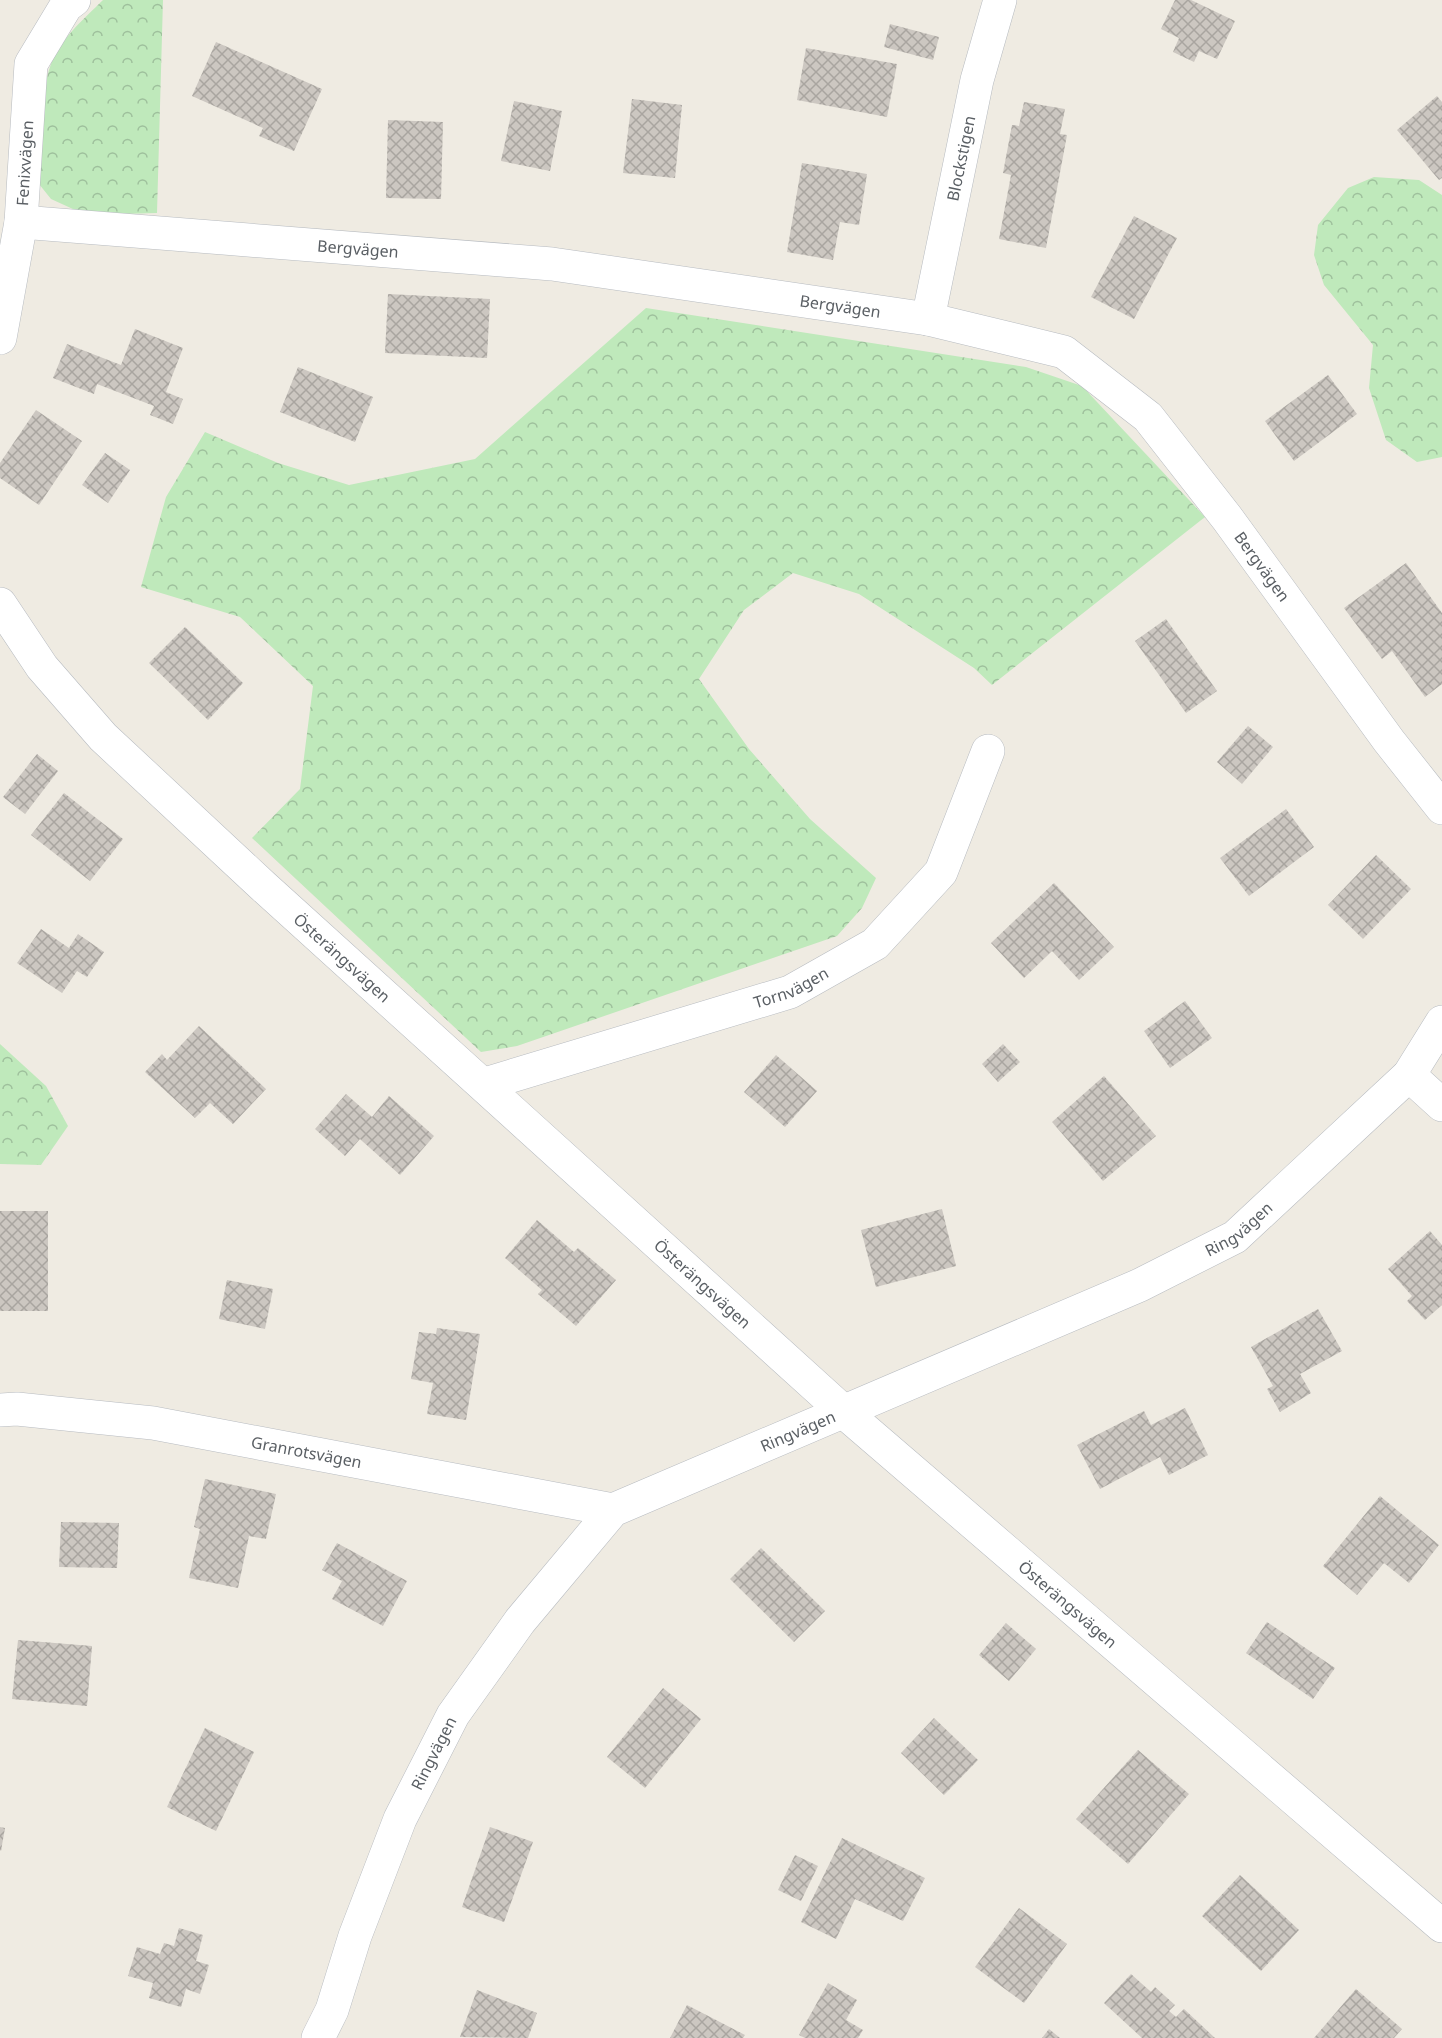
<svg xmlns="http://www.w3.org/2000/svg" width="1442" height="2038" font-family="'Noto Sans',sans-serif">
<defs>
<pattern id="forest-crowns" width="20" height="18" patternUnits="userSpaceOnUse" patternTransform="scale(1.5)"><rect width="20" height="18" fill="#bfe9bb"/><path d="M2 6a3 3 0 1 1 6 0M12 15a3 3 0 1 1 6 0" fill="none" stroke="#9ec09c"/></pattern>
<pattern id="building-cross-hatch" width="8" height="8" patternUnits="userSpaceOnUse" patternTransform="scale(1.5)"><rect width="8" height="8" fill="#ccc7c1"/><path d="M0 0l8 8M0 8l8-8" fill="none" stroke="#a9a5a0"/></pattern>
</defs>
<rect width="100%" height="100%" fill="#efebe2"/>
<!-- forest -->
<g fill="url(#forest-crowns)">
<path d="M103 0H163L157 213 86 215 51 199 39 184C41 149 39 96 51 64 60 39 84 19 103 0Z"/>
<path d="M1374 177 1419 180 1442 195V457L1417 462 1386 440 1369 388 1373 345 1324 285 1314 255 1318 225 1348 188Z"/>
<path d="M646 308 1026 367 1082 386 1205 517 992 685 974 668 859 594 793 573 744 610 699 679 749 749 810 819 876 878 862 908 837 936 517 1046 481 1052 252 838 300 789 313 686 240 617 141 587 166 497 205 432 278 463 349 485 475 459Z"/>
<path d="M0 1044 46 1086 68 1126 41 1165 0 1164Z"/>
</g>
<!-- building -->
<g fill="url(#building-cross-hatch)">
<path d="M1175 0H1191L1235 21 1217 59 1199 51 1194 62 1173 52 1179 38 1161 29Z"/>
<path d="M890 24 939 37 933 60 884 47Z"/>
<path d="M216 42 322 89 294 151 259 136 263 128 192 96Z"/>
<path d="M806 48 897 64 887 117 797 100Z"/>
<path d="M1437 96 1442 102V178L1439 180 1397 130Z"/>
<path d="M632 99 682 105 675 178 623 173Z"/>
<path d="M514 101 562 111 550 171 501 161Z"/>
<path d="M1024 102 1065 109 1060 134 1067 135 1046 248 999 239 1011 175 1003 173 1012 125 1019 126Z"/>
<path d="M388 120 443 122 441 199 386 198Z"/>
<path d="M802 163 867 174 859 225 840 222 833 260 787 252Z"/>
<path d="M1134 216 1177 238 1134 319 1091 297Z"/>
<path d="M388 294 490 299 487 358 385 353Z"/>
<path d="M135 329 183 348 166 392 183 399 173 424 150 415 154 406 97 384 94 394 53 378 67 344 121 365Z"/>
<path d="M298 367 373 397 355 442 280 412Z"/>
<path d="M1328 375 1357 414 1294 461 1265 421Z"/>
<path d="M36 410 82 441 39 505 0 478V463Z"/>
<path d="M105 453 130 470 108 503 82 485Z"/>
<path d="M1406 563 1442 613V684L1425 697 1392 651 1382 659 1344 608Z"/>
<path d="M1166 619 1217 691 1186 713 1135 641Z"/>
<path d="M185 627 243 683 208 720 149 663Z"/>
<path d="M1248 726 1273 747 1242 784 1217 762Z"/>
<path d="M37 754 58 771 25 814 3 797Z"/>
<path d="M64 793 123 839 90 881 31 835Z"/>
<path d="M1286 809 1314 847 1249 896 1220 858Z"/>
<path d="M1376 855 1411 889 1363 939 1328 905Z"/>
<path d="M1054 883 1114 947 1079 980 1052 951 1024 978 991 943Z"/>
<path d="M41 929 69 948 78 934 104 952 87 977 77 971 62 993 17 963Z"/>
<path d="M1185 1001 1212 1038 1170 1068 1144 1031Z"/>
<path d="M199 1026 266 1089 233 1124 210 1103 195 1118 145 1072 162 1054 167 1060Z"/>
<path d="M1003 1044 1020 1062 998 1082 982 1064Z"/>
<path d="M776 1055 817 1091 785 1127 744 1092Z"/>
<path d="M1104 1076 1156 1136 1103 1181 1052 1122Z"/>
<path d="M346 1094 372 1117 389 1096 434 1136 400 1175 360 1139 345 1156 315 1129Z"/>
<path d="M942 1209 956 1266 876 1287 861 1230Z"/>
<rect x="0" y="1211" width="48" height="100"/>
<path d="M537 1220 574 1252 578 1248 616 1280 576 1326 538 1294 542 1290 505 1258Z"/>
<path d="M1430 1231 1442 1245V1305L1425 1320 1407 1301 1412 1296 1388 1269Z"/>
<path d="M227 1280 273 1289 265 1329 219 1319Z"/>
<path d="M1318 1309 1342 1351 1300 1374 1311 1393 1280 1412 1267 1389 1273 1386 1251 1347Z"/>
<path d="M437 1328 480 1334 466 1420 427 1414 433 1383 411 1379 419 1332 436 1334Z"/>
<path d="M1185 1408 1208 1455 1169 1475 1160 1457 1100 1489 1077 1445 1144 1411 1151 1425Z"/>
<path d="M205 1479 276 1494 266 1539 249 1536 238 1588 189 1578 200 1529 194 1527Z"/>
<path d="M1380 1496 1439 1545 1409 1583 1384 1563 1357 1595 1323 1566Z"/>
<path d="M61 1522 119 1523 117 1568 59 1567Z"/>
<path d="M337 1543 407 1581 383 1626 332 1599 342 1581 322 1570Z"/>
<path d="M761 1548 825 1611 794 1642 730 1579Z"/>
<path d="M1267 1622 1335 1668 1313 1699 1246 1653Z"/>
<path d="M1006 1623 1036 1649 1009 1681 979 1655Z"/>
<path d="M18 1640 92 1646 87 1706 12 1699Z"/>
<path d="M663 1688 701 1719 645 1788 607 1757Z"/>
<path d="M934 1718 978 1760 944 1795 901 1753Z"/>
<path d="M205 1728 254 1752 216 1831 167 1807Z"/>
<path d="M1138 1750 1189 1794 1128 1864 1076 1819Z"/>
<path d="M0 1827 5 1828 1 1851 0 1850Z"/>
<path d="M490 1827 533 1842 504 1922 462 1907Z"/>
<path d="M842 1838 925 1878 903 1921 855 1899 836 1939 801 1922Z"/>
<path d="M795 1855 818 1866 801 1901 778 1890Z"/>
<path d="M1240 1875 1299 1930 1261 1971 1202 1916Z"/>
<path d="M1019 1908 1067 1944 1024 2003 975 1967Z"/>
<path d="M179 1928 203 1935 196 1961 209 1965 200 1994 186 1989 181 2007 149 1998 153 1983 128 1976 137 1947 160 1954 164 1943 174 1946Z"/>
<path d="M1131 1974 1151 1992 1155 1987 1175 2005 1169 2011 1176 2017 1184 2009 1215 2038H1142L1104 2003Z"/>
<path d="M828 1983 857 2000 846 2020 863 2030 858 2038H805L799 2035Z"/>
<path d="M1356 1989 1402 2029 1394 2038H1314Z"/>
<path d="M477 1990 537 2013 528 2038 460 2037Z"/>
<path d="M687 2005 745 2035 743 2038H670Z"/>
<path d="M1049 2029 1060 2038H1042Z"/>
</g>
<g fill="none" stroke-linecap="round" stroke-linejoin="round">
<!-- minor casing -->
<g stroke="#b7bbc0" stroke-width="34">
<g id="minor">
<path id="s1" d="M21 222 552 264 928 319 1064 352 1148 417 1227 518 1389 741 1442 808"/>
<path id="s2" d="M928 319 977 80 1000 0"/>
<path id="s3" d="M0 338 21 222 31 64 66 6 74 0"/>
<path id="s4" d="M0 604 42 667 103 737 263 886 844 1412 1442 1926"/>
<path d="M1409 1075 1442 1105"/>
<path id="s5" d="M485 1084 790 992 875 944 941 872 988 751"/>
<path id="s6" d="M0 1410 17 1409 153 1423 613 1510"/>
<path id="s7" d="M318 2038 332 2010 355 1936 400 1819 453 1715 520 1621 613 1510 1140 1285 1235 1237 1409 1075 1442 1022"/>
</g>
</g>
<!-- minor -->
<use href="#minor" stroke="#fff" stroke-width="33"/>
</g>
<g text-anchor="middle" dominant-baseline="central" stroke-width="4.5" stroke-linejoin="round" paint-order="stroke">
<!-- street labels -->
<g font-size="16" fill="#5a5f64" stroke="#fff">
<text stroke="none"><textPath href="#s2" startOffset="164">Blockstigen</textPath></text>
<text stroke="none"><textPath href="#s3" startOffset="177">Fenixvägen</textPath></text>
<text stroke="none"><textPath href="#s1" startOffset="338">Bergvägen</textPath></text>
<text stroke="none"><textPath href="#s1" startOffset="824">Bergvägen</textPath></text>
<text stroke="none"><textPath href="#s1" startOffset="1347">Bergvägen</textPath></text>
<text stroke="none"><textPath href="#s4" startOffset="494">Österängsvägen</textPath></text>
<text stroke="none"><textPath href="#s5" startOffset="321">Tornvägen</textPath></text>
<text stroke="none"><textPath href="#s7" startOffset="1298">Ringvägen</textPath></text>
<text stroke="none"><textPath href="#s4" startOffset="980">Österängsvägen</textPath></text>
<text stroke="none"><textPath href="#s7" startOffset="812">Ringvägen</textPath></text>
<text stroke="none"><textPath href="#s6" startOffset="310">Granrotsvägen</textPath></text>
<text stroke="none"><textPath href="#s4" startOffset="1466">Österängsvägen</textPath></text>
<text stroke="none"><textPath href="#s7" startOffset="308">Ringvägen</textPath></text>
</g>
</g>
</svg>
